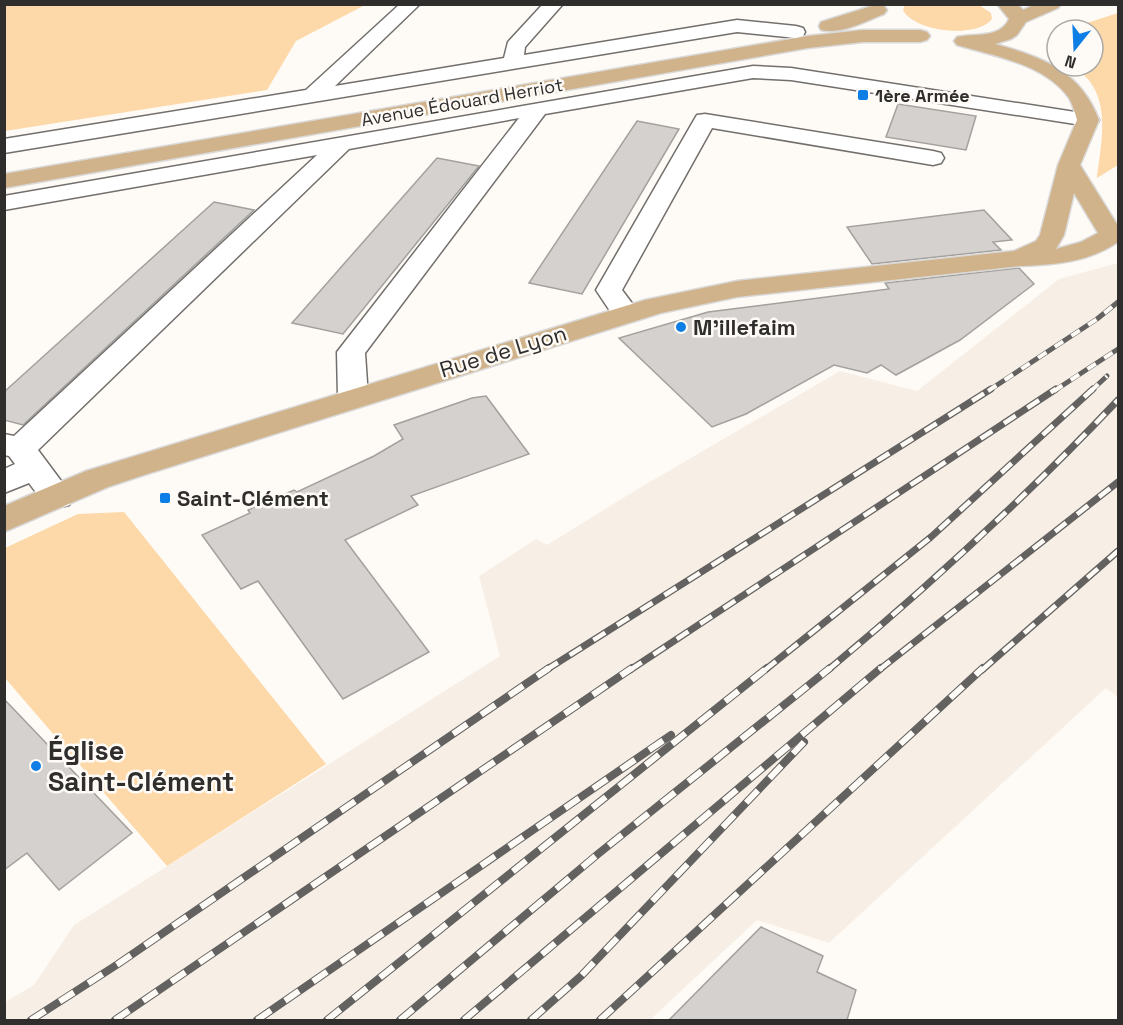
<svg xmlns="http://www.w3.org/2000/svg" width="1123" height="1025" font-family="'Space Grotesk',sans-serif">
<rect width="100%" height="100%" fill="#fefbf7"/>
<!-- built -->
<path fill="#f7efe5" d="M1118 263V697L1106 688 829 943 757 920 650 1020H5V1002L34 985 74 925 500 656 479 576 536 539 547 545 636 490 840 371 917 391 1059 279Z"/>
<!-- green -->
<g fill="#fdd8a8">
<path d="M5 4H364L365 5 296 41 267 90 5 131Z"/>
<path d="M905 5H979L991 13 992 19C977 39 914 32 903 10Z"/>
<path d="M1118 13V165L1097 178C1102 139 1114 89 1071 66H1093V30H1065Z"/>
<path d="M124 512 326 764 167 866 5 678V548L78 514Z"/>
</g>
<!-- building -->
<g fill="#d4d1ce" stroke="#a3a19e" stroke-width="1.5">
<path d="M898 104 976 116 966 150 886 137Z"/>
<path d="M637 121 679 129 582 294 529 283Z"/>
<path d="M437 158 479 166 343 334 292 323Z"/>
<path d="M214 202 254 210 23 425 4 420V392Z"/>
<path d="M984 210 1012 240 993 242 1001 250 872 264 847 227Z"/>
<path d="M1019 268 1034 284 960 340 896 375 881 365 867 373 834 365 746 414 712 427 619 338 708 312 889 289 885 283Z"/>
<path d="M486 396 529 454 411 496 418 505 345 540 429 652 343 699 258 581 241 589 202 535 250 513 248 510 294 490 297 492 374 456 403 439 394 425 472 398Z"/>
<path d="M4 699 132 833 59 890 27 853 4 870Z"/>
<path d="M761 927 823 956 817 972 856 990 847 1020H669Z"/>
</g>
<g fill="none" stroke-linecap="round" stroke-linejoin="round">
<!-- minor casing -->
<g stroke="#726f6c" stroke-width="3">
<g id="minor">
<path d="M400 4H420L335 86 504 58 508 42 543 4H563L525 47 524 55 737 20 796 26 803 28 805 32 803 36 796 38 737 32 4 153V139L306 90Z"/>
<path d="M753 66 791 68 1088 114 1096 115 1099 120 1096 125 1088 126 791 80 753 78 545 114 365 353 368 397 363 404 353 407 343 404 338 397 337 352 519 118 349 149 38 450 73 497 69 505C47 511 41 499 29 483L4 493V469L15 464 9 456 4 455V434L14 436 317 155 4 210V196Z"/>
<path d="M705 114 933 151 941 153 944 158 941 163 933 165 712 128 622 290 640 314 636 320 626 322 616 320 596 290 694 120 697 115Z"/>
</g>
</g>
<!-- major casing -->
<g stroke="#dad9d9" stroke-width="3">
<g id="major">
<path d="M878 4 884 6 887 10 884 14C866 21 841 35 821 30L819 26 821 22Z"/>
<path d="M997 4H1017L1023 10 1036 4H1061L1058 8 1026 22 1017 35 1011 39 995 44C1042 57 1080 70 1099 120L1080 165 1118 226V242C1089 262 1055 265 1020 266L737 297 661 313 144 475 108 487 4 532V506L86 471 645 300 737 281 1014 251 1036 241 1040 235 1058 165 1077 120C1075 113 1073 105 1069 98 1045 64 994 56 957 45L954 41 957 37C974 33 1000 39 1009 19ZM1074 193 1098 233 1081 242 1056 249 1064 235Z"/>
<path d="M863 30H920L927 32 930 36 927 40 920 42H863L808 48 4 188V174L808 36Z"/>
</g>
</g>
<!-- minor -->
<use href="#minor" fill="#fff" fill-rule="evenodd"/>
<!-- major -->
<use href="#major" fill="#d0b38a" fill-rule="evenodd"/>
<!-- rail-far2 casing -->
<g stroke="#636260" stroke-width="5">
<g id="rail-far2">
<path d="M988 391 1097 319 1118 302"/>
<path d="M1054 391 1118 349"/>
<path d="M1091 391 1107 376"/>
</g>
</g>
<!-- rail-far1 casing -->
<g stroke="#636260" stroke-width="7">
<g id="rail-far1">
<path d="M546 670 991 389"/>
<path d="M630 670 1056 389"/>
<path d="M765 670 931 537 1093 389"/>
<path d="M828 670C930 585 1027 496 1118 400"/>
<path d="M879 670 1118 482"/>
<path d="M982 670 1118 551"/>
</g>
</g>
<!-- rail casing -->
<g stroke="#636260" stroke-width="8">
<g id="rail">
<path d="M31 1020 118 964 549 668"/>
<path d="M115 1020 632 668"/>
<path d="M257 1020 671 735"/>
<path d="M327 1020 767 668"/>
<path d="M400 1020 598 854 830 668"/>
<path d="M464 1020 881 668"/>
<path d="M531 1020 581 976 804 742"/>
<path d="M600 1020 983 668"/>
</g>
</g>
<!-- rail-far2 -->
<use href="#rail-far2" stroke="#fefbf7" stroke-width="4" stroke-dasharray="10" stroke-linecap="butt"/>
<!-- rail-far1 -->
<use href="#rail-far1" stroke="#fefbf7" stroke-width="4.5" stroke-dasharray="14" stroke-linecap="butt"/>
<!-- rail -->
<use href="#rail" stroke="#fefbf7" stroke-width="6" stroke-dasharray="17" stroke-linecap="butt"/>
</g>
<!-- markers -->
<g fill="#0d7ee5" stroke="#fefbf7" stroke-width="2">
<rect x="857" y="89" width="12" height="12" rx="3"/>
<circle cx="681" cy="327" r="6"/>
<rect x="159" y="492" width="12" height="12" rx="3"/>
<circle cx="36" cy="766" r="6"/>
</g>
<g text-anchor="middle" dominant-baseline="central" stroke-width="5" stroke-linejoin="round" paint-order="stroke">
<!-- far-poi labels -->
<g font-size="18" font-weight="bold" fill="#2f2e2d" stroke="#fefbf7" text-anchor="start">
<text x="875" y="95">1ère Armée</text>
</g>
<!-- far-street labels -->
<g font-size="18" fill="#2f2e2d" stroke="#fefbf7">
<text transform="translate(462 102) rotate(-10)">Avenue Édouard Herriot</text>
</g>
<!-- poi labels -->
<g font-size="22" font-weight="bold" fill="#2f2e2d" stroke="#fefbf7" text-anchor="start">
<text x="693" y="327">M'illefaim</text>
<text x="177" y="498">Saint-Clément</text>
</g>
<!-- street labels -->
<g font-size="22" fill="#2f2e2d" stroke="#fefbf7">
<text transform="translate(503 351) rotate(-17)">Rue de Lyon</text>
</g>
<!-- near-poi labels -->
<g font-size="27" font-weight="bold" fill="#2f2e2d" stroke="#fefbf7" text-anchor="start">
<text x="48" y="750">Église<tspan x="48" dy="31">Saint-Clément</tspan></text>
</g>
</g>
<!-- border -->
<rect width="1123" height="1025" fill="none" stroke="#2f2e2d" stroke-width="12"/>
<!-- north arrow -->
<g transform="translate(1075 48) rotate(198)"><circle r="28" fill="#fefbf7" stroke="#aba9a6" stroke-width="1.5"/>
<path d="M0-4.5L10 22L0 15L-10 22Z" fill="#0d7ee5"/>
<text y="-9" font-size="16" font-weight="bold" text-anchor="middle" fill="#2f2e2d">N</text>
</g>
</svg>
